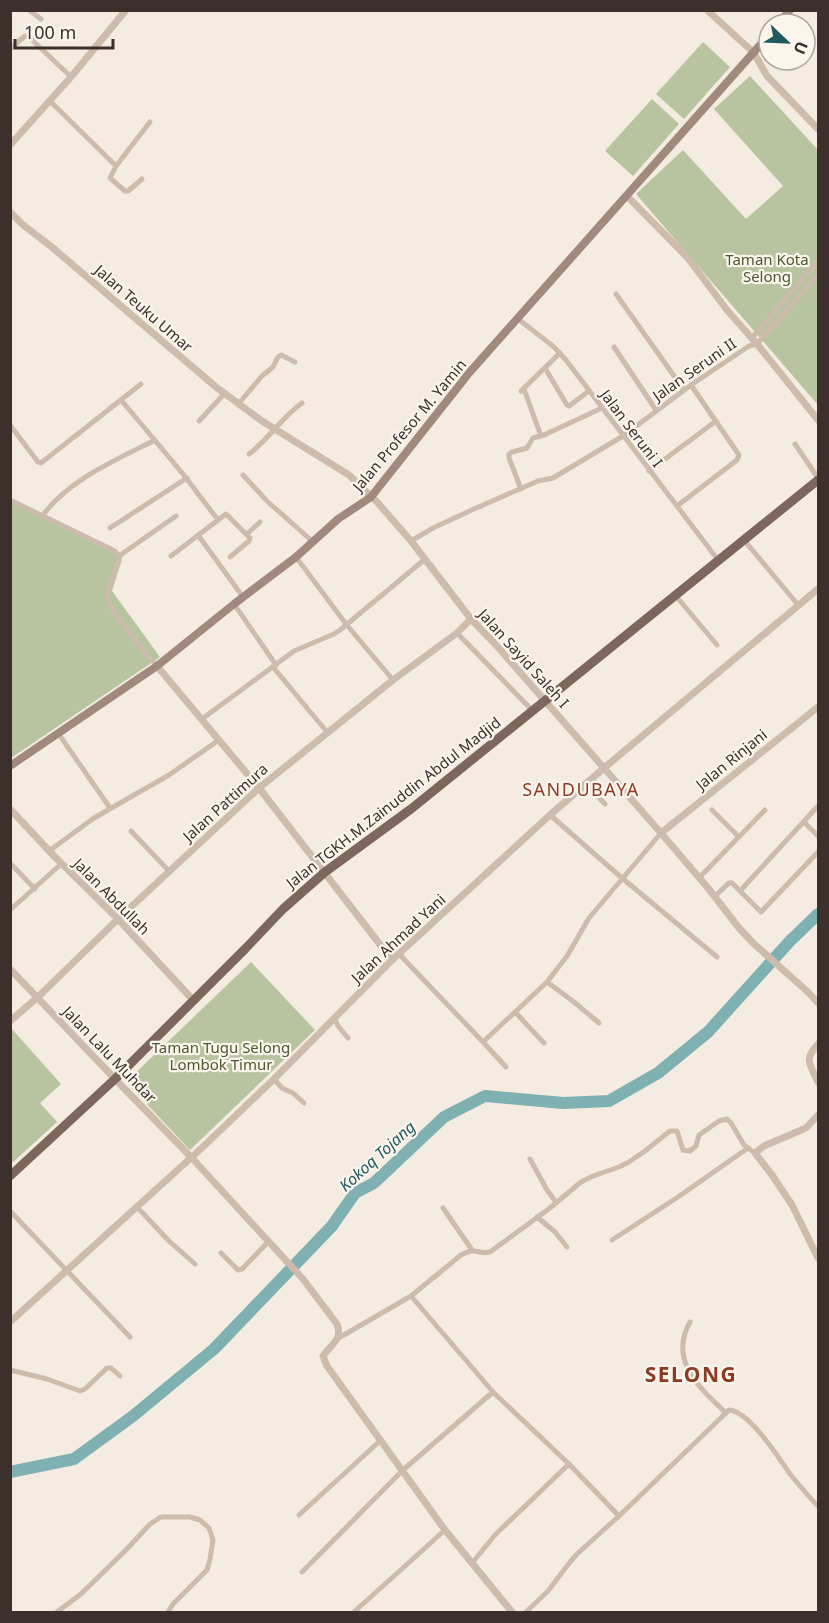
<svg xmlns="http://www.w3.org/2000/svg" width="829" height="1623" font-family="'Noto Sans',sans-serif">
<rect width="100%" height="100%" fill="#f4ebe1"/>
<!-- green -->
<g fill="#b8c4a0">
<path d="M703 42 730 67 684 119 656 94Z"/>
<path d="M750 76 818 150V405L636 194 683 150 746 219 783 186 714 109Z"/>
<path d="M652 99 679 124 633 176 605 151Z"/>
<path d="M10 499 123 555 112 591 160 657 11 758Z"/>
<path d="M251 962 315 1030 190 1150 126 1082Z"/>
<path d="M11 1028 61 1084 40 1103 57 1122 11 1164Z"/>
</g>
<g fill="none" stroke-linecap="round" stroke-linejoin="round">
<!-- river -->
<path stroke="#7fb0b2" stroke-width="12" d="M10 1472 74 1459 133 1416 214 1349 332 1226 355 1193 374 1183 444 1117 485 1096 563 1103 609 1101 658 1073 708 1032 790 941 818 914"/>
<!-- minor -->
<g stroke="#cdbbac" stroke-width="5">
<path d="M29 10 41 19"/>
<path d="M10 49 25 36 29 37 71 77"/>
<path d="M49 100 116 166"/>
<path d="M142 179 128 191H125L110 178 116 166 150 122"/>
<path d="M616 294 684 390"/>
<path d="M518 319 553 346 566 360 718 560"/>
<path d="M751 339 818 261"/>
<path d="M614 347 656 410"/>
<path d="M545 368 567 405 569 406 589 391"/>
<path d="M524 389 541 436"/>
<path d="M521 391 560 353"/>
<path d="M122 401 183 474 218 520"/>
<path d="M239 403 262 376 273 367 278 357 281 355 295 362"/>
<path d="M199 421 225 393"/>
<path d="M10 425 38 462 41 463 141 384"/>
<path d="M795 444 818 478"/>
<path d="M249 454C269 439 282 417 302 403"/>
<path d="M649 471 716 421"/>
<path d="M243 475 267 501 312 541"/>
<path d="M521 489 509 458V454L512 452 527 448 533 438 544 435 602 408"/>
<path d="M10 500 115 551 119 556V561C116 570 107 588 107 597 108 610 147 654 157 666"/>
<path d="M677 506 737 460 739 455 691 385"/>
<path d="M42 516C70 479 114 461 155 440"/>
<path d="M110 528 187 478"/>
<path d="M247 534 260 522"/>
<path d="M198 535 243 597"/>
<path d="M744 540 799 606"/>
<path d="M411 541 433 528 474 509 538 481 553 478 623 436 691 385 749 346 757 344 818 275"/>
<path d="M119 556 176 516"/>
<path d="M171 556 226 514 250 538 249 541 230 557"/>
<path d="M296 557 346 624 393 680"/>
<path d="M676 596 717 645"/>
<path d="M234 604 276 665"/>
<path d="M457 633 532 710"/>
<path d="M273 667 327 732"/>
<path d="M202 719 294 651 334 634 340 630 424 560"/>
<path d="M58 733 110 808"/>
<path d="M586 784 605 804"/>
<path d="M712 810 739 837"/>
<path d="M550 815 622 878 717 957"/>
<path d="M804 822 818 836"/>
<path d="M131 831 169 871"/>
<path d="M49 851 94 818 169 775 219 740"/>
<path d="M10 863 35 889"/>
<path d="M699 878 765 810"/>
<path d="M740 891 818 806"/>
<path d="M714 897 729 883H732L761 912 818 852"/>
<path d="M10 910 61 864"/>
<path d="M399 954 483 1042 547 982 567 956 589 918 661 833"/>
<path d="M547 982 574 1002 599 1023"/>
<path d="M515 1012 544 1043"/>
<path d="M334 1018 338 1026 348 1038"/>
<path d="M483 1042 506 1067"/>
<path d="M274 1079 282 1088 293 1093 304 1103"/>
<path d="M530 1159 547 1190 556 1202"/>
<path d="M137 1207 169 1241 195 1264"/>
<path d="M443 1208 472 1250"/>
<path d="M10 1211 130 1337"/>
<path d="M537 1217 555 1232 567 1247"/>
<path d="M612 1240 678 1197 748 1148"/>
<path d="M221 1253 238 1270 242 1269 269 1241"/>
<path d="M411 1296 493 1392 569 1464 619 1516"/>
<path d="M690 1322C668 1361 700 1388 726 1413"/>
<path d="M337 1339 411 1296 461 1255C477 1246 477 1255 490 1252L550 1208 581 1182 593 1176 619 1167 629 1162 645 1151 670 1131H677L683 1150 690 1151 696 1146 699 1135 719 1121 727 1119 731 1123 744 1145 755 1153"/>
<path d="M10 1370 47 1379 80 1391 85 1389 107 1368H111L120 1376"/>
<path d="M299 1515 381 1440"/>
<path d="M472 1563 496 1534 569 1464"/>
<path d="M302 1572 403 1470 493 1392"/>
<path d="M57 1612 81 1594 126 1550 150 1524 161 1517H190L200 1520 209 1528 213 1540 210 1559 207 1570 173 1604 168 1612"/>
<path d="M354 1612 445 1530"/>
<path d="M526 1612 548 1591 570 1562 577 1554 619 1516 729 1410C749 1411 779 1458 790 1474 799 1485 808 1496 818 1506"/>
</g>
<!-- tertiary -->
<g stroke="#cdbbac" stroke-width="7">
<path d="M707 10 754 53 767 76 818 129"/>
<path d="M10 145 71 77 126 10"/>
<path d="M627 196 687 257 727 310 757 344 818 420"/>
<path d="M10 212 22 224 53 248 216 387 262 421 349 475 377 502 411 541 471 619 496 645 661 833 708 888 739 928 753 943 808 992 818 1003"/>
<path d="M157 666 259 788 392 960"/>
<path d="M10 809 54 856 118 919 194 1001"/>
<path d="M661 833 818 707"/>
<path d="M10 969 115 1079 191 1157 303 1279 337 1324C343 1340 331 1344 323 1356L327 1366 445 1530 512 1612"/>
<path d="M10 1021 38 997 118 919 259 788 393 680 457 633 471 619"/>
<path d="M818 1044C803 1060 810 1064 818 1082"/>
<path d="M818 1115 806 1128 764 1146 755 1153 772 1175 792 1205 818 1258"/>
<path d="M10 1322 205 1145 274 1079 392 960 550 815 604 768 818 589"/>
</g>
<!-- secondary -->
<g stroke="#a18a7d" stroke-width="8">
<path d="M778 24 790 10"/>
<path d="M10 766 157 666 234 604 296 557 338 519 371 497 469 373 769 35"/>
</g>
<!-- primary -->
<path stroke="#7d675c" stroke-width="9" d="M10 1176 115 1079 245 949 283 909 325 872 411 809 818 480"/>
</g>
<g text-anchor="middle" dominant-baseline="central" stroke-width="4.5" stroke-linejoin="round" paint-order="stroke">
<!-- park labels -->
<g font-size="15" fill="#4a5a2e" stroke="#fbf5ee">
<text x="767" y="259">Taman Kota<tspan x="767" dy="17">Selong</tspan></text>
<text x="221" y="1047">Taman Tugu Selong<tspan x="221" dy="17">Lombok Timur</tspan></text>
</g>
<!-- street labels -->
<g font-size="15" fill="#3b302b" stroke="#fbf5ee">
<text transform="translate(144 308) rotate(41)">Jalan Teuku Umar</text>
<text transform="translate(694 369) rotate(-35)">Jalan Seruni II</text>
<text transform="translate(409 425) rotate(-50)">Jalan Profesor M. Yamin</text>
<text transform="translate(632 428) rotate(53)">Jalan Seruni I</text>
<text transform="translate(524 658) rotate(48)">Jalan Sayid Saleh I</text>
<text transform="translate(731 759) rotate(-39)">Jalan Rinjani</text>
<text transform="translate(225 802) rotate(-42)">Jalan Pattimura</text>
<text transform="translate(393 802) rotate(-38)">Jalan TGKH.M.Zainuddin Abdul Madjid</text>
<text transform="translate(112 896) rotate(45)">Jalan Abdullah</text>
<text transform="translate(398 938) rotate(-43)">Jalan Ahmad Yani</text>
<text transform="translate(110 1054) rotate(46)">Jalan Lalu Muhdar</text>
</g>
<!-- water labels -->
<g font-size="16" font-style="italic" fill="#1f5a5e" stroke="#fbf5ee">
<text transform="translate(377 1156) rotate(-42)">Kokoq Tojang</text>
</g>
<!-- quarter labels -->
<g font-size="18" letter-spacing="1.5" fill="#8c3b22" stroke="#fbf5ee">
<text x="581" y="789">SANDUBAYA</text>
</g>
<!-- district labels -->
<g font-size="21" font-weight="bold" letter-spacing="1.5" fill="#8c3b22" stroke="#fbf5ee">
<text x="691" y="1374">SELONG</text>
</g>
</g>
<!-- border -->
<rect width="829" height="1623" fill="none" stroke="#3b302b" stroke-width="24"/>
<!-- north arrow -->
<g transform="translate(787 42) rotate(113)"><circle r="28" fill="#fbf5ee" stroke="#aea6a0" stroke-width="1.5"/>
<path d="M0-4.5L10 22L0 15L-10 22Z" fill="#1f5a5e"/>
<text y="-9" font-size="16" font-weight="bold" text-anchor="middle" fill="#3b302b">U</text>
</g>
<!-- scale -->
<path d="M15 39v9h98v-9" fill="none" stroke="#3b302b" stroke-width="3"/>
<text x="24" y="39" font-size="18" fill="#3b302b" stroke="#fbf5ee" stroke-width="4.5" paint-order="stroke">100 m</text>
</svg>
